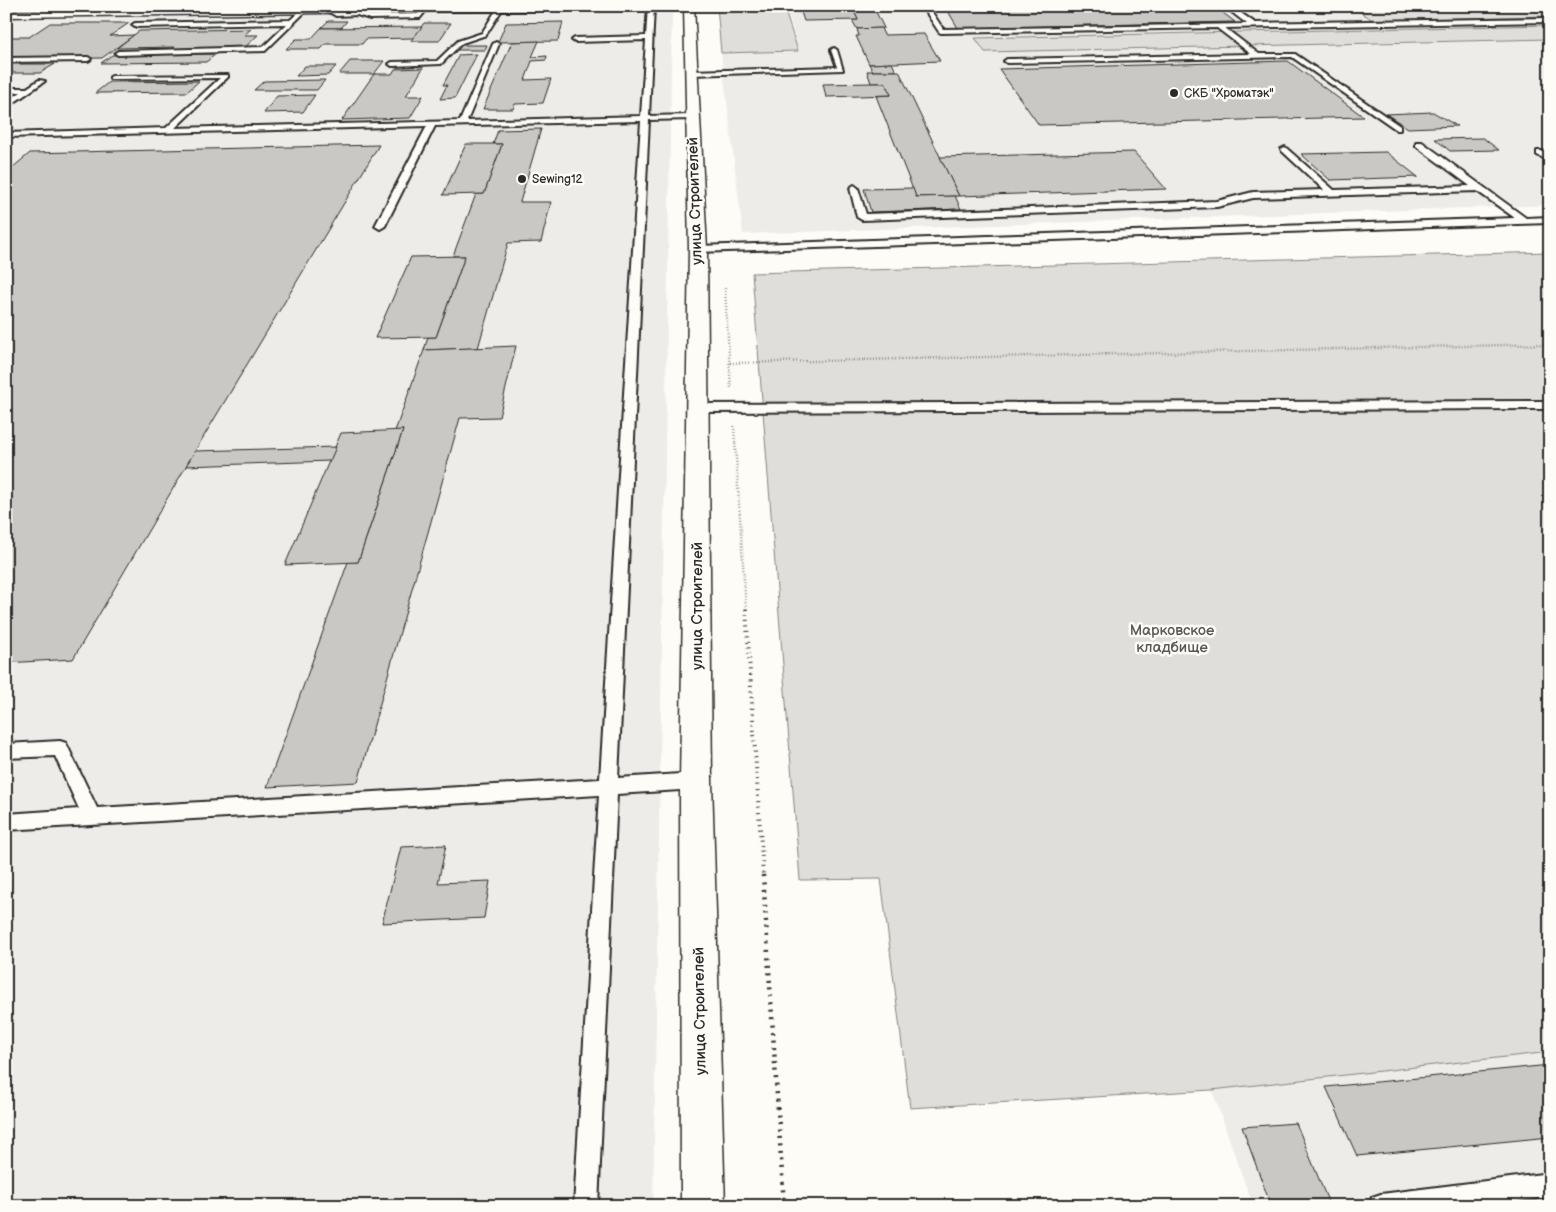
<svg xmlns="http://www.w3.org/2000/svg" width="1556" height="1212" font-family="'Balsamiq Sans',sans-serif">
<rect width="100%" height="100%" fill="#fdfcf7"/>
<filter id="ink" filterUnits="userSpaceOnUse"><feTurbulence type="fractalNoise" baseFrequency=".02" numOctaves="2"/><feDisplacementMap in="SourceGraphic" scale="10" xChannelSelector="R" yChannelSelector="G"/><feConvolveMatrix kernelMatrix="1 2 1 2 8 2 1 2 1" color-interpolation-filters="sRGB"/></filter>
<g filter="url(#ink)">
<!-- built -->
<g fill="#edece8">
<path d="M835 6H1550V205L743 234 721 53 797 51 792 27 785 10 836 9Z"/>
<path d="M672 11 653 1206H6V18Z"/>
<path d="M1550 1052V1206H1253L1212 1090Z"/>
</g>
<!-- green -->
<g fill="#dfdeda" stroke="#858482">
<path d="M717 6H829L830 9 785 11 798 51 721 53Z"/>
<path d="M1350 6H1550V16L1373 20Z"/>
<path d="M1550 25V39L985 52 975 38Z"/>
<path d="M1550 252V1052L1212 1090 910 1108 881 879 800 880 752 273Z"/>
</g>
<!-- building -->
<g fill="#c9c8c4" stroke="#2b2b2b">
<path d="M846 6H873L884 28 857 29 852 20H858L854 11H848Z"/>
<path d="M945 6H1214L1235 22 958 28Z"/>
<path d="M854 11 858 20 804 21 801 12Z"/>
<path d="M328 21H347L341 28H321Z"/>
<path d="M563 22 558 41 498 42 506 23Z"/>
<path d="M50 23H129L110 36 134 35 102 58 6 59V37H29Z"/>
<path d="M424 23H451L439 41H411Z"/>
<path d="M422 27 413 38 366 39 362 44H326L321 49H286L296 39H311L321 28Z"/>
<path d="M881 28 884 35 924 34 940 61 869 64 856 36H859L857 29Z"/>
<path d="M251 29 244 35H258L243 49 171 51 175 47 117 48 139 31Z"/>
<path d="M539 41 532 57 547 56 546 60 532 61 525 80 551 79 543 103 515 104 513 109H483L512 42Z"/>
<path d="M460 45H487L485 50H457Z"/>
<path d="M216 54 206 62 101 63 112 55Z"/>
<path d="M477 54 455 98 440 99 447 85H443L459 55Z"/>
<path d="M350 61H384L374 74H339Z"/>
<path d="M1288 61 1364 117 1039 125 999 69Z"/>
<path d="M892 63 896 71H873L869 64Z"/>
<path d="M6 64H55L40 73H6Z"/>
<path d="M305 66H336L328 75 296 76Z"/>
<path d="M423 68 406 96H423L410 118 342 120 374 74H392L395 69Z"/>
<path d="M867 71H899L959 196 916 197 876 96 891 95 885 83H871Z"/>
<path d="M325 80 317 90H254L264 81Z"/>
<path d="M199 81 187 92 95 93 109 82Z"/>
<path d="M871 83H885L891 95 826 97 823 84Z"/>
<path d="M315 95 303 112 264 113 277 96Z"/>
<path d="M1433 112 1457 126 1408 128 1386 114Z"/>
<path d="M541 129 520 202H551L541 242 508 243 478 348 424 350 428 337H436L465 256H453L476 194H484L502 144H493L498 130Z"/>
<path d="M1483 138 1499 150 1450 151 1435 139Z"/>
<path d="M466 144H502L484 194 443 195Z"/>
<path d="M379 145 195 451 73 659 6 663V173L30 153Z"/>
<path d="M1134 152 1166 189 959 196 940 157Z"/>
<path d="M1386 152 1418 177 1330 180 1301 154Z"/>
<path d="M913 188 916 197 955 196 961 209 871 212 864 189Z"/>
<path d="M465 256 436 337 375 338 411 257Z"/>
<path d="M516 346 499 417 460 418 358 782 267 787 348 562H358L403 430 395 431 424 350Z"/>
<path d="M403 430 358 562 285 565 341 433Z"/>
<path d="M336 447 330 461 186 466 195 451Z"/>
<path d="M446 845 438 883 490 881 484 918 382 923 401 847Z"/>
<path d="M1550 1065V1137L1357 1156 1326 1087Z"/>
<path d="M1296 1123 1330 1206H1271L1242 1127Z"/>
</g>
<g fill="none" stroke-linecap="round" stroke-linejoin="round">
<!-- lane casing -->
<g stroke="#2b2b2b" stroke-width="4">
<g id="lane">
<path d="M648 6H654L649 116 692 115 696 117 692 119 649 120 618 778 696 773 702 775 705 781 702 787 696 789 617 794 598 1206H574L599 795 6 830V814L79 809 55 756 6 758V744L60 741 66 743 97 808 600 779 641 121 435 126 385 226 380 229 375 226 427 126 6 137V133L166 128 220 78 110 79V77L112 76 228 75V77L175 128 460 121 493 44 496 42 499 44 467 121 641 116 646 40 575 42 572 40 575 38 646 36Z"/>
<path d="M922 6H928L943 29 1247 24 1224 6H1231L1255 23 1550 18V22L1225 28 1259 54H1295L1400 126V130H1397L1292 57 1007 63 1004 61 1007 59 1251 54 1217 28 941 33 939 32Z"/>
<path d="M424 7 427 9 420 18 370 19 357 15 336 16 326 10 329 8 337 12 357 11 370 15 418 14Z"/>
<path d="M498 7 503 8 486 35 462 43 441 64 392 66 389 64 392 62 437 61 458 41 482 33Z"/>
<path d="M304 8 306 11 265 51 118 55 115 53 118 51 263 47 287 24 135 27 132 25 135 23 290 20Z"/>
<path d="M834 48 837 50 843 70 691 75 688 73 691 71 837 67 831 50Z"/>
<path d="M6 58 88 57 91 59 88 61 6 62Z"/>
<path d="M39 80 45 81 6 108V102L21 92H6V88H27Z"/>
<path d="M1416 142H1422L1526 218 1550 217V223L698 252 693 249 698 246 1515 218 1477 191 1253 198 1217 207 862 220 857 217 850 188 854 185 858 188 866 214 1217 201 1253 192 1324 190 1282 151 1281 149 1285 147 1334 190 1470 186 1416 146Z"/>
<path d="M1537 151H1543L1550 155V161L1537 155Z"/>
<path d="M1550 401V409L697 412 691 408 697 404Z"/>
<path d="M1550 1173V1197L1479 1206H1369L1372 1197 1381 1194Z"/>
</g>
</g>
<!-- street casing -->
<g stroke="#2b2b2b" stroke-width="3">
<path id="street" d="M354 6H635L630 9 6 17V11Z"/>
</g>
<!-- primary casing -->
<g stroke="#2b2b2b" stroke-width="3">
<path id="primary" d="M684 6H694L707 249 712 781 725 1206H681L680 781 689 249Z"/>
</g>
<!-- path-far2 -->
<g stroke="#2b2b2b" stroke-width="2.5" stroke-dasharray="0.5 2.5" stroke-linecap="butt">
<path d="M725 288 731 389"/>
<path d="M730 363 1550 344"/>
<path d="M734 426 746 610"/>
</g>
<!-- path-far1 -->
<path stroke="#2b2b2b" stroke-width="4" stroke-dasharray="1 4.5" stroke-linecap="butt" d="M746 609 763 876"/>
<!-- path -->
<path stroke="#2b2b2b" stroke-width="4.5" stroke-dasharray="2 5.5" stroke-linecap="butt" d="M763 875 784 1206"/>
<!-- lane -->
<use href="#lane" fill="#fdfcf7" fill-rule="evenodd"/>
<!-- street -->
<use href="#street" fill="#fdfcf7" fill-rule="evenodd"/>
<!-- primary -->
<use href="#primary" fill="#fdfcf7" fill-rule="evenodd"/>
</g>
</g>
<!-- markers -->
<g fill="#2b2b2b" stroke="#fdfcf7" stroke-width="2">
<circle cx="1174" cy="93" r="5"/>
<circle cx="522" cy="179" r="5"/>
</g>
<g text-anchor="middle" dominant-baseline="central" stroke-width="5" stroke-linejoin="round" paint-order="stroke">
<!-- far-poi labels -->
<g font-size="12" fill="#2b2b2b" stroke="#fdfcf7" text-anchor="start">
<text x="1184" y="93">СКБ "Хроматэк"</text>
<text x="532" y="179">Sewing12</text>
</g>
<!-- street labels -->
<g font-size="15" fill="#2b2b2b" stroke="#fdfcf7">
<text transform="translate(695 201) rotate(-92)">улица Строителей</text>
<text transform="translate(697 606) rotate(-90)">улица Строителей</text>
<text transform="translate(700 1011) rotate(-91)">улица Строителей</text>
</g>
<!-- park labels -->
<g font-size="15" fill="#585857" stroke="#fdfcf7">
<text x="1172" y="630">Марковское<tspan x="1172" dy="17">кладбище</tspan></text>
</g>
</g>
<!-- margin -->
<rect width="1556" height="1212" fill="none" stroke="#fdfcf7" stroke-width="25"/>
<rect x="12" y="12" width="1531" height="1187" fill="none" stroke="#2b2b2b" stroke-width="2" filter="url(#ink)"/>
</svg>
